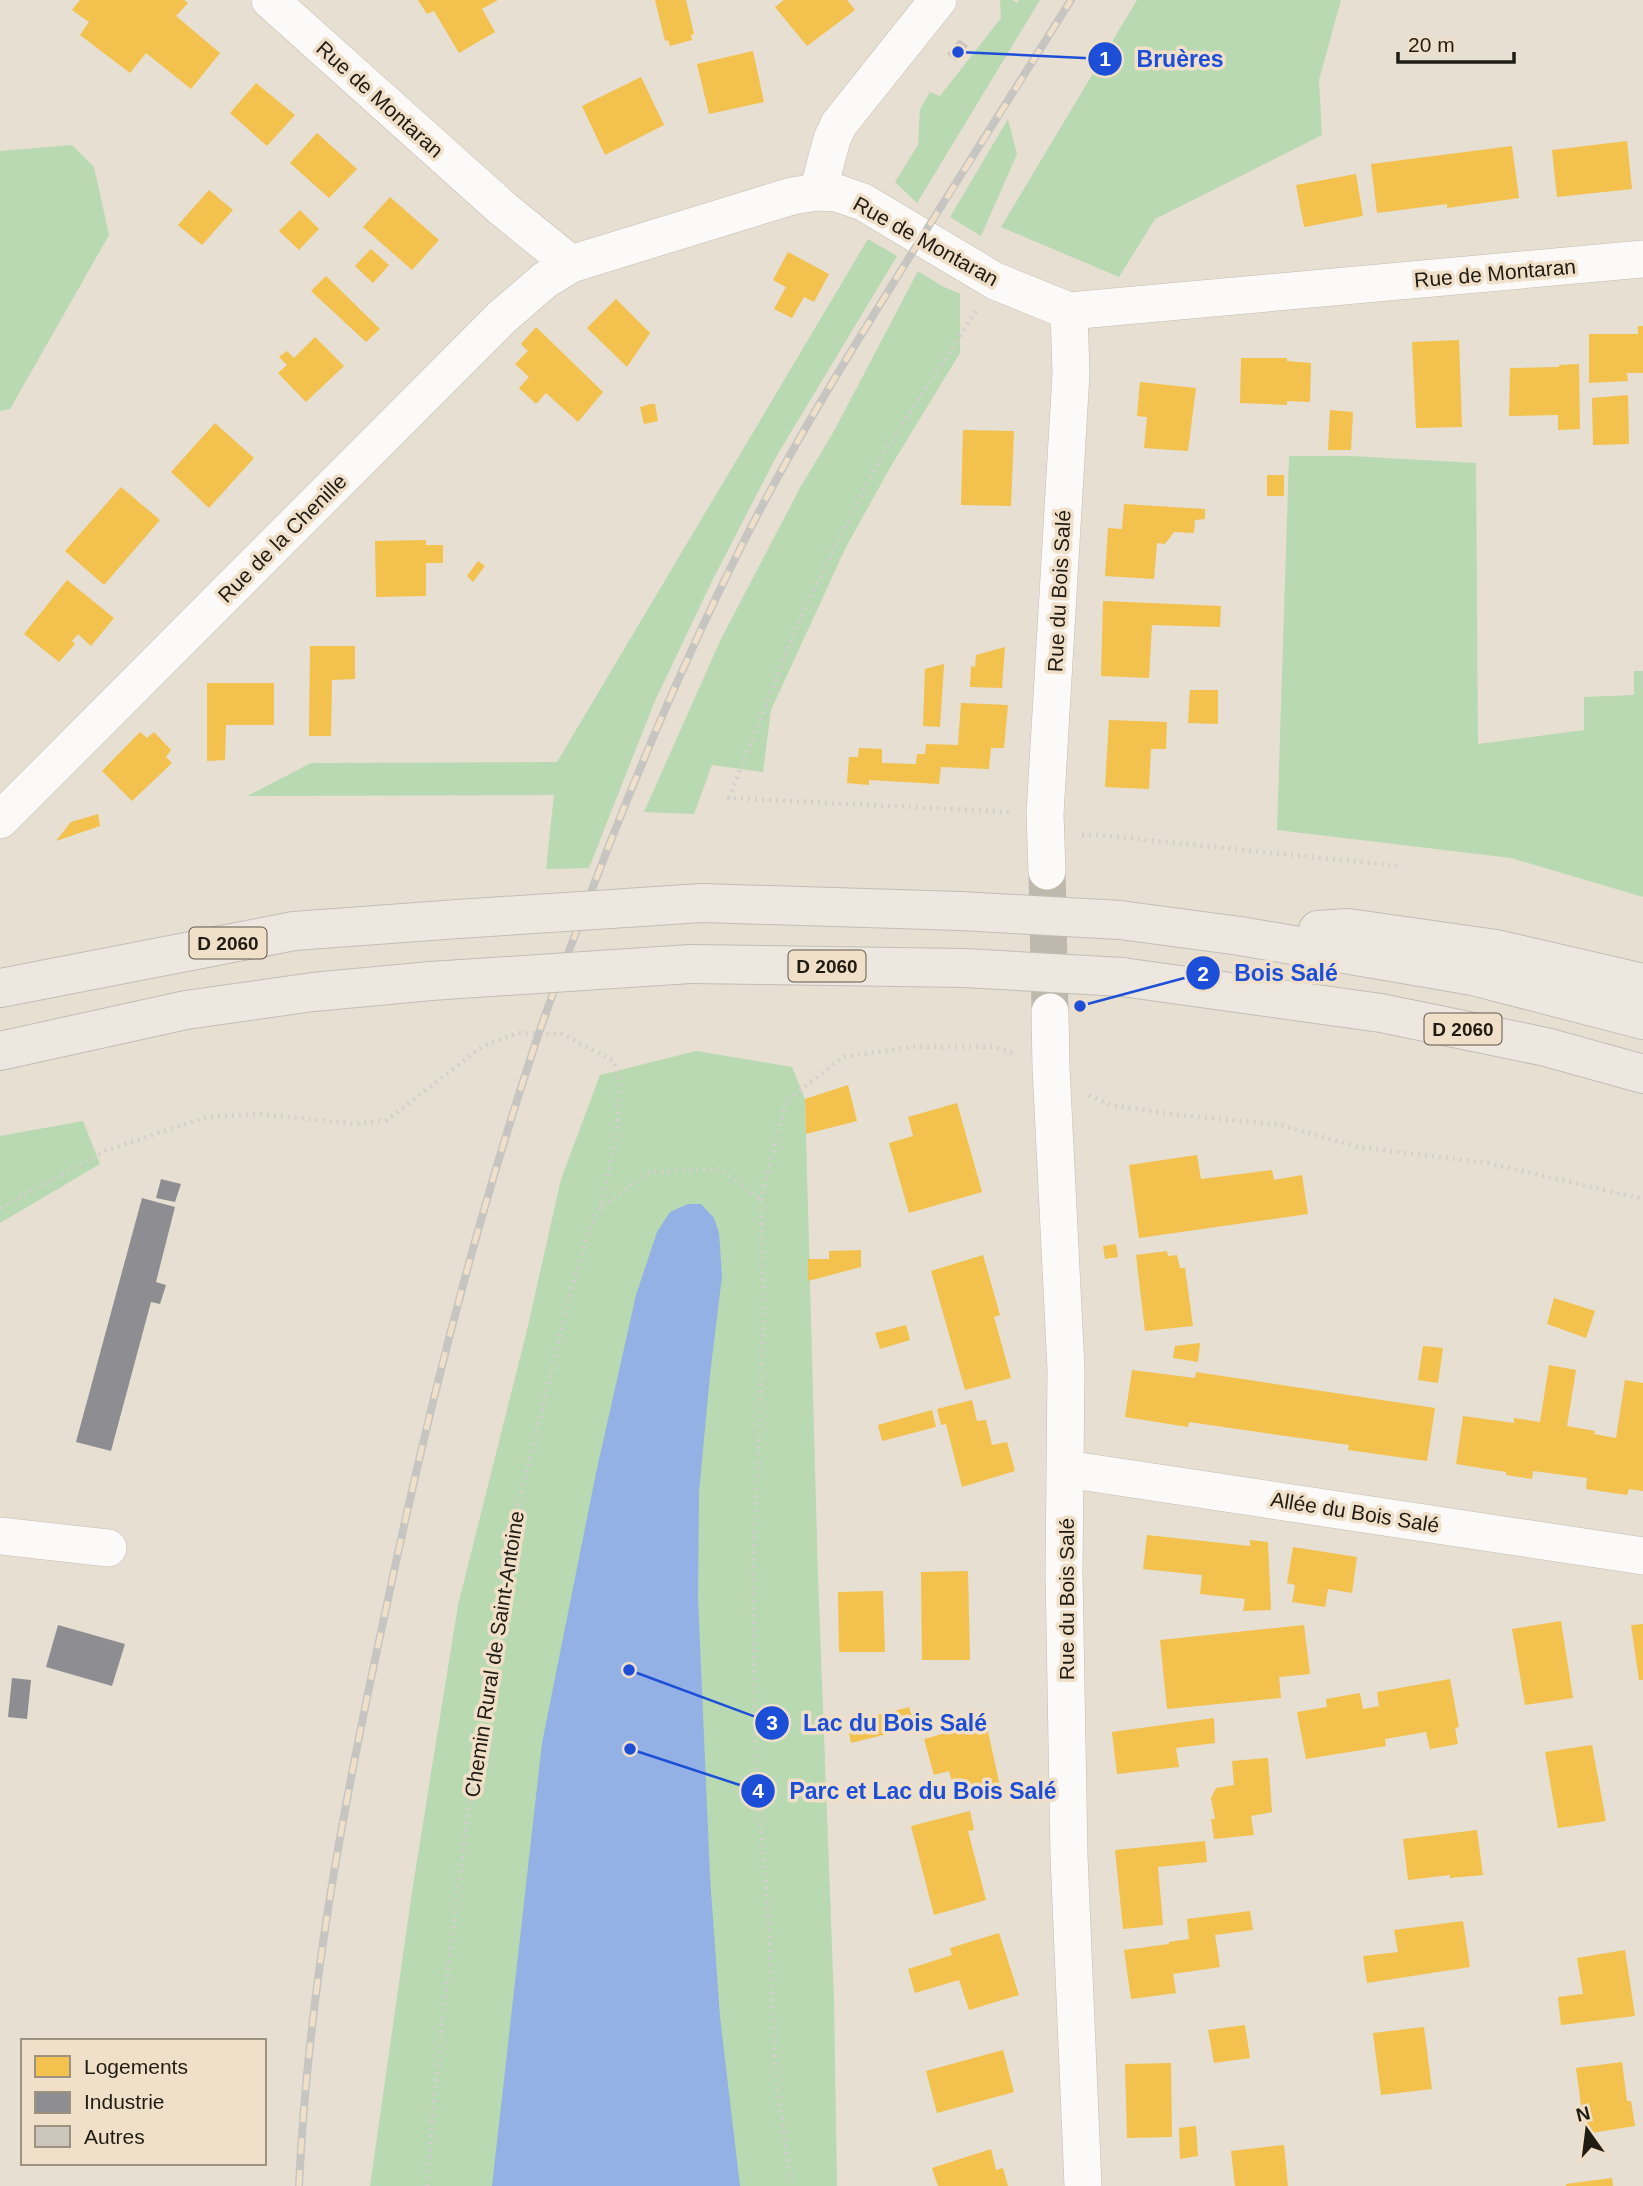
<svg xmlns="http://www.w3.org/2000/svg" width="1643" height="2186" font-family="Helvetica,sans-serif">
<rect width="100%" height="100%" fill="#e7dfd2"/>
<!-- green -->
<g fill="#b8d9b2">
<path d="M1000 0H1013L1017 3 1019 0H1040L917 203 895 182 918 145 920 109 930 92 940 96 1001 18Z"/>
<path d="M1137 0H1341L1319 80 1322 135 1155 219 1119 277 1001 227Z"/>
<path d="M1008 119 1017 154 981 236 950 217Z"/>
<path d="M72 145 94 167 109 235 10 409 0 411V151Z"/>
<path d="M868 239 897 256 776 457 711 583 654 703 589 868 546 869 554 795 247 796 311 763 557 762Z"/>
<path d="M918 271 942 286 960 294V353L891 466 846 547 771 710 763 772 712 765 694 814 644 812 721 639 801 486 834 431Z"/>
<path d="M1289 456H1351L1476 463 1478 744 1584 730V697L1634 695V671H1643V897L1511 858 1277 830Z"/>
<path d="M696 1051 792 1067 805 1099 818 1578 834 1999 837 2186H370L412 1892 458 1605 528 1326 561 1179 600 1075Z"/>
<path d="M83 1121 100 1164 0 1223V1136Z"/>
</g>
<!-- water -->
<path fill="#93b1e4" d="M688 1204H701L714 1218 719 1233 722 1276 710 1375 699 1492 698 1597 710 1877 720 2017 740 2186H492L542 1743 596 1473 636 1295 657 1232 670 1212Z"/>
<!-- homes -->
<g fill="#f2c14e">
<path d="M80 0H184L188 3 176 16 220 53 191 89 146 53 130 73 80 35 89 22 72 10Z"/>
<path d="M418 0H498L482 9 495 32 459 53 434 11 427 14Z"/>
<path d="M655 0H686L694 34 691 35 692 40 670 46 668 40 665 41Z"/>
<path d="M784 0H847L855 10 807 46 775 7Z"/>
<path d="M753 51 764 102 709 114 697 64Z"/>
<path d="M641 77 664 125 605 155 582 106Z"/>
<path d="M256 83 295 115 267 146 230 113Z"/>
<path d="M317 133 357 169 329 198 290 163Z"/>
<path d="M1627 141 1632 189 1557 197 1552 150Z"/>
<path d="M1512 146 1519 198 1447 208V204L1377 213 1371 164Z"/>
<path d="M1356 174 1363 216 1304 227 1296 185Z"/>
<path d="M209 190 233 210 202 245 178 225Z"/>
<path d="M390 197 439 240 412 270 363 227Z"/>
<path d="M300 210 319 229 299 250 279 231Z"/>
<path d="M371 249 389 265 373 283 355 266Z"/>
<path d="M788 252 829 274 814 302 804 297 792 318 774 309 786 287 773 280Z"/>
<path d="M326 276 380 329 366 342 311 291Z"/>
<path d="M616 299 650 333 627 367 587 328Z"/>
<path d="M1638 326H1643V373H1627L1628 381 1589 383V334H1638Z"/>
<path d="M536 327 603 392 578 422 546 393 536 404 519 388 529 377 515 364 528 351 521 344Z"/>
<path d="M315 337 344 366 306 402 278 373 287 365 279 357 287 351 294 358Z"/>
<path d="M1459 340 1462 427 1416 428 1412 342Z"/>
<path d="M1241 358H1287V361L1311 363 1310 402 1287 401V405L1240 403Z"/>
<path d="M1579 364 1580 429 1558 430V415L1509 416 1510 368 1559 367V365Z"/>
<path d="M1140 382 1196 388 1188 451 1144 448 1147 417 1137 416Z"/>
<path d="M1628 395 1629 444 1593 445 1592 398Z"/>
<path d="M650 404H655L658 421 644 424 640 407Z"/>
<path d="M1330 410 1353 412 1351 450H1328Z"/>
<path d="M215 423 254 458 209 508 171 472Z"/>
<path d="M963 430 1014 431 1011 506 961 505Z"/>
<rect x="1267" y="475" width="17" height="21"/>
<path d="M121 487 160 520 104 585 65 551Z"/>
<path d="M1124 504 1205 509V519L1195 520 1194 533 1174 532 1165 544 1157 543 1154 579 1105 576 1108 528 1122 529Z"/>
<path d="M426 540V545H443V563H426V596L376 597 375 541Z"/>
<path d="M478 561 485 566 473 582 467 576Z"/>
<path d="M67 580 114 618 91 646 78 634 72 641 75 644 59 662 24 634Z"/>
<path d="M1103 601 1221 606 1220 627 1152 625 1149 678 1101 676Z"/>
<path d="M310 646H355V679L332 680 331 736H309Z"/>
<path d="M1005 647 1002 688 970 687 971 666 975 667 976 655Z"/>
<path d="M944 664 940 727 923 726 925 669Z"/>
<path d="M207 683H274V725H226L225 760 207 761Z"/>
<path d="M1190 690H1218V724L1188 723Z"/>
<path d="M961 703 1008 705 1004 748H991L989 769 941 767 939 784 869 780V785L847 783 849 757H858L859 748 882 749V763L916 764 917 754H925L926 744 958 745Z"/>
<path d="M1109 720 1167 722 1166 749H1151L1149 789 1105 787Z"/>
<path d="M140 732 147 738 154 732 171 750 166 757 172 763 132 801 102 771Z"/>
<path d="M98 814 100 826 56 841 71 822Z"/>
<path d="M848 1085 857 1121 806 1134 805 1099Z"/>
<path d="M957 1103 982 1192 909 1213 889 1143 913 1136 908 1117Z"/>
<path d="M1197 1155 1201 1179 1272 1170 1274 1180 1302 1175 1308 1214 1139 1238 1129 1165Z"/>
<path d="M1116 1244 1118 1257 1105 1259 1103 1246Z"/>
<path d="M861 1250V1267L808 1281V1259H829V1251Z"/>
<path d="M1167 1251 1168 1256 1177 1255 1180 1268H1185L1193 1326 1145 1331 1136 1255Z"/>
<path d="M983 1255 1000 1315 994 1317 1011 1378 965 1390 931 1271Z"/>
<path d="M1554 1298 1595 1311 1586 1338 1547 1324Z"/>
<path d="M906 1325 910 1340 880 1349 875 1333Z"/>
<path d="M1200 1343 1198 1362 1173 1358 1175 1346Z"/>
<path d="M1423 1346 1443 1348 1438 1383 1418 1380Z"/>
<path d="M1549 1365 1576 1370 1567 1426 1595 1431 1594 1434 1616 1438 1625 1380 1643 1383V1491L1629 1489 1627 1495 1586 1489 1587 1478 1533 1471 1532 1479 1506 1475V1472L1456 1464 1463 1416 1514 1423V1418L1540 1422Z"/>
<path d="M1132 1370 1195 1378 1196 1372 1435 1408 1427 1461 1348 1450 1349 1445 1189 1422 1188 1427 1125 1417Z"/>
<path d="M972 1400 977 1421 986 1420 992 1445 1007 1442 1015 1471 962 1487 946 1424 941 1425 937 1409Z"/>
<path d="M932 1410 936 1427 882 1441 878 1425Z"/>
<path d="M1147 1535 1250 1546V1540L1268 1542 1271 1610 1243 1611 1245 1599 1200 1594 1202 1575 1143 1569Z"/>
<path d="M1293 1547 1357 1557 1352 1593 1328 1589 1325 1607 1292 1602 1295 1585 1287 1583Z"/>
<path d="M968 1571 970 1660H922L921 1572Z"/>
<path d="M883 1591 885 1652H839L838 1592Z"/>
<path d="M1561 1621 1573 1698 1525 1705 1512 1629Z"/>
<path d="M1643 1624V1680H1639L1631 1625Z"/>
<path d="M1304 1625 1310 1674 1279 1677 1281 1698 1167 1709 1160 1640Z"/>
<path d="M1450 1679 1459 1727 1455 1728 1458 1744 1430 1749 1426 1732 1385 1739 1386 1746 1306 1759 1297 1712 1327 1707 1326 1699 1360 1693 1363 1709 1379 1706 1377 1692Z"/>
<path d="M909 1707 915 1727 851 1743 847 1723Z"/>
<path d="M985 1718 1000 1786 956 1797 949 1771 934 1775 924 1739 942 1734 941 1728Z"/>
<path d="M1214 1718 1215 1743 1176 1748 1179 1767 1117 1774 1112 1732Z"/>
<path d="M1592 1745 1606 1821 1558 1828 1545 1752Z"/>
<path d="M1268 1758 1272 1812 1251 1816 1254 1835 1214 1839 1211 1819H1215L1211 1798 1216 1788 1234 1785 1232 1761Z"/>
<path d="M970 1811 974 1830 968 1831 986 1900 934 1915 911 1826Z"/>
<path d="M1477 1830 1483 1875 1450 1878V1875L1408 1880 1403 1839Z"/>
<path d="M1205 1841 1207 1862 1158 1867 1163 1925 1123 1929 1115 1850Z"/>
<path d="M1250 1911 1253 1930 1215 1935 1220 1967 1173 1974 1176 1993 1131 1999 1124 1950 1169 1944V1942L1189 1939 1187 1919Z"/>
<path d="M1463 1921 1470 1967 1367 1983 1363 1956 1398 1952 1394 1930Z"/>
<path d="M999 1933 1019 1995 969 2010 959 1980 915 1993 908 1969 952 1955 950 1948Z"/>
<path d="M1625 1950 1635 2016 1561 2025 1558 1997 1583 1994 1577 1958Z"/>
<path d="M1245 2025 1250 2058 1214 2063 1208 2030Z"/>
<path d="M1424 2027 1432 2089 1381 2095 1373 2033Z"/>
<path d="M1003 2050 1014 2092 937 2113 926 2071Z"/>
<path d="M1622 2062 1627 2101H1631L1635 2126 1585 2134 1576 2068Z"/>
<path d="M1171 2063 1172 2137 1127 2138 1125 2064Z"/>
<path d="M1196 2126 1198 2156 1180 2159 1179 2128Z"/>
<path d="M1284 2145 1288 2186H1235L1231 2151Z"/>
<path d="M991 2149 996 2170 1003 2168 1008 2186H938L932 2168Z"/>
<path d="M1612 2178 1613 2186H1566V2184Z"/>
</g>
<!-- industry -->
<g fill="#8d8d92">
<path d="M161 1179 181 1184 175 1202 156 1198Z"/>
<path d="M142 1198 175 1207 156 1282 166 1285 160 1304 151 1302 111 1451 76 1442Z"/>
<path d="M58 1625 125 1644 112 1686 46 1667Z"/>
<path d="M12 1678 31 1680 27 1719 8 1717Z"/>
</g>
<!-- building -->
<path fill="#cdc6bc" d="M959 39 968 46 956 61 947 54Z"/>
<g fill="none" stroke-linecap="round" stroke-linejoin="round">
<!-- minor-tunnel -->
<path stroke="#bfb8ac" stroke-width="37" stroke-dasharray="37 18" stroke-linecap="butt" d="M1047 871 1050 1012"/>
<!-- minor casing -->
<g stroke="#c3bcb1" stroke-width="38">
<g id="minor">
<path d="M270 0 502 208 571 264 792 196 818 192 837 193 863 202 995 281 1069 311 1643 259"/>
<path d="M818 192 832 139 839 124 938 0"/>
<path d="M0 820 502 317 545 280 571 264"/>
<path d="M1047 871 1045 814 1071 374 1069 311"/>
<path d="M1050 1012 1051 1067 1066 1369 1064 1572 1069 1856 1083 2186"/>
<path d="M1066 1469 1643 1556"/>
<path d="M0 1536 108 1548"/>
</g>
</g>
<!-- major casing -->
<g stroke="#c1beb7" stroke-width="40">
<g id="major">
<path d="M702 903 960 911"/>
<path d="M1120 920 1240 936 1473 976 1643 1020"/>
<path d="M1318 930 1348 928 1496 949 1643 983"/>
<path d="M690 964 964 968"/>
<path d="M1122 977 1381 1013 1546 1047 1643 1074"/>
<path d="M0 988 294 931 458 919"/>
<path d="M0 1051 186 1010 313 992 431 981"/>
</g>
</g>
<!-- path -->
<g stroke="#d3d0cc" stroke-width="4.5" stroke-dasharray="2 5" stroke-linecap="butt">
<path d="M976 311 876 465 804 610 729 798 1010 812"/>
<path d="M1082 835H1099L1399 866"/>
<path d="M1089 1095 1110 1105 1170 1114 1281 1125 1358 1147 1488 1163 1643 1199"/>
<path d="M761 1200 786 1101 843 1057 914 1047H995L1015 1054"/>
<path d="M602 1206 650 1172 720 1169 761 1200 764 1314 753 1571 756 1763 769 1926 775 2067 791 2186"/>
<path d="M0 1208 107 1150 207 1117 260 1114 355 1124 387 1120 483 1046 518 1033 562 1034 614 1061 620 1082 617 1132 601 1207 590 1227 572 1287 510 1539 488 1659 449 1959 433 2112 427 2186"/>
</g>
<!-- minor -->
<use href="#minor" stroke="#fbfaf8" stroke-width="37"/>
<!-- major -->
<use href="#major" stroke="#eee7e0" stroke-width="38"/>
<!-- rail casing -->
<g stroke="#c7c5c1" stroke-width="8">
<path id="rail" d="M299 2186C308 1989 345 1796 387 1604 426 1419 472 1236 531 1057 545 1012 563 968 579 924 627 795 680 668 742 545 795 439 858 340 920 240 971 160 1021 80 1071 0"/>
</g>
<!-- rail -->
<use href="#rail" stroke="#f0e0c9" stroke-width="5" stroke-dasharray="16" stroke-linecap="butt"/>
<!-- major-bridge casing -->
<g stroke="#c1beb7" stroke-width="40" stroke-linecap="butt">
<g id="major-bridge">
<path d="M960 911 1120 920"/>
<path d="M458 919 702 903"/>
<path d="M964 968 1122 977"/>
<path d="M431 981 690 964"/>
</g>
</g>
<!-- major-bridge -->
<use href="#major-bridge" stroke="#eee7e0" stroke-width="38"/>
</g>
<g text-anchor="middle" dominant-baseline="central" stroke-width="7" stroke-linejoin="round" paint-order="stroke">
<!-- shield labels -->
<g fill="#f0e0c9" stroke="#5f574a" stroke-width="2">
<rect x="189.5" y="927.5" width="77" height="31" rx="5"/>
<rect x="788.5" y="950.5" width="77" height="31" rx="5"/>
<rect x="1424.5" y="1013.5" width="77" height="31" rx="5"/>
</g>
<g font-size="19" font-weight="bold" fill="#211c13">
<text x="228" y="943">D 2060</text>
<text x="827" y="966">D 2060</text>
<text x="1463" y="1029">D 2060</text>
</g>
<!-- street labels -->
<g font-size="21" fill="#211c13" stroke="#f0e0c9">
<text transform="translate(380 99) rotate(42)">Rue de Montaran</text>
<text transform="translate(926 241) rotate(29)">Rue de Montaran</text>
<text transform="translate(1495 273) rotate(-5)">Rue de Montaran</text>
<text transform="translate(282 538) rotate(-45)">Rue de la Chenille</text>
<text transform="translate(1059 591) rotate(-87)">Rue du Bois Salé</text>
<text transform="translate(1355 1512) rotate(9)">Allée du Bois Salé</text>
<text transform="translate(1066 1599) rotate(-90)">Rue du Bois Salé</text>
<text transform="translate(494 1654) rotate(-81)">Chemin Rural de Saint-Antoine</text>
</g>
</g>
<!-- callouts -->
<path fill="none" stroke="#1d4ed8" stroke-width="2.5" d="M958 52L1105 59M1080 1006L1203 973M629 1670L772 1723M630 1749L758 1791"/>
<g fill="#1d4ed8" stroke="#f0e0c9" stroke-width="2.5">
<circle cx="958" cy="52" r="7"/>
<circle cx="1080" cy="1006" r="7"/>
<circle cx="629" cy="1670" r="7"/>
<circle cx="630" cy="1749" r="7"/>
<circle cx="1105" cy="59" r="18"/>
<circle cx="1203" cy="973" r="18"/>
<circle cx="772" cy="1723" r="18"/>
<circle cx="758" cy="1791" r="18"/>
</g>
<g font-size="21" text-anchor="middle" font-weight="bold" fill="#fff">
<text x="1105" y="66">1</text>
<text x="1203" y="981">2</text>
<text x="772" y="1730">3</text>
<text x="758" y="1798">4</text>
</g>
<g font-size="23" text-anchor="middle" font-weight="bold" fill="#1d4ed8" stroke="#f0e0c9" stroke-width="7" stroke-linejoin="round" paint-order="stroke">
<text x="1180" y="67">Bruères</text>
<text x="1286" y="981">Bois Salé</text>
<text x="895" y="1731">Lac du Bois Salé</text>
<text x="923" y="1799">Parc et Lac du Bois Salé</text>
</g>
<!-- legend -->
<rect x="21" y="2039" width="245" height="126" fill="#f0e0c9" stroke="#9d9280" stroke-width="2"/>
<rect x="35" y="2056" width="35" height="21" fill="#f2c14e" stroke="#9d9280" stroke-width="2"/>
<text x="84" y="2074" font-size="21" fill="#211c13">Logements</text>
<rect x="35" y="2092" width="35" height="21" fill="#8d8d92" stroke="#9d9280" stroke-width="2"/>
<text x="84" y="2109" font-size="21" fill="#211c13">Industrie</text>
<rect x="35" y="2126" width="35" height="21" fill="#cdc6bc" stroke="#9d9280" stroke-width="2"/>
<text x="84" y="2144" font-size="21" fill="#211c13">Autres</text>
<!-- north arrow -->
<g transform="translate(1587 2130) rotate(346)" stroke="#f0e0c9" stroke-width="5" paint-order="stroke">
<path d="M0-5L12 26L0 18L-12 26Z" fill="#211c13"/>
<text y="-10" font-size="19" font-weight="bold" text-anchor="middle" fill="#211c13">N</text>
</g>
<!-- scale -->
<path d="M1398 52v10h116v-10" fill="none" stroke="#211c13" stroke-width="3.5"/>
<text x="1408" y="52" font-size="21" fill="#211c13" stroke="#f0e0c9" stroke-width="5" paint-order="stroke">20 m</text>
</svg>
